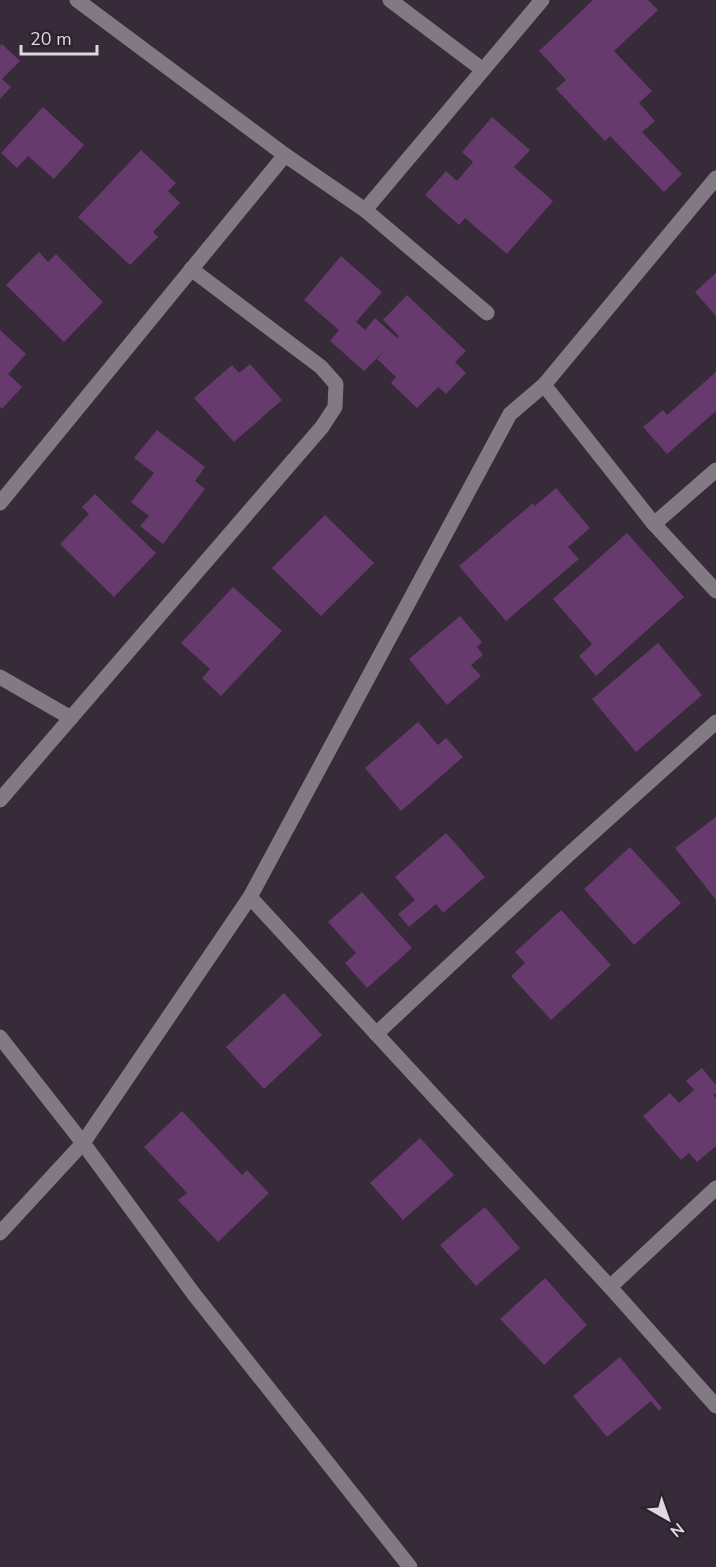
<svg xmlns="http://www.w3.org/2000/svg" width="716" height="1567" font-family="'Nunito Sans',sans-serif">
<rect width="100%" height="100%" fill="#372a39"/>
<!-- building -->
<g fill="#663a6d">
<path d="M593 0H648L658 10 614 51 652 91 639 103 655 121 642 132 682 174 664 192 610 136 605 141 556 89 566 80 539 51Z"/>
<path d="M2 44 20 61 2 79 11 87 0 99V46Z"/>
<path d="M43 107 84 145 54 179 28 156 17 168 1 153Z"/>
<path d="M492 117 530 150 514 167 553 201 507 254 465 218 459 225 425 195 446 171 457 181 473 162 462 152Z"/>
<path d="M141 150 176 183 168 191 180 203 153 232 158 237 130 265 78 217Z"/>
<path d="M39 252 48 262 56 254 103 302 64 342 6 285Z"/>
<path d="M341 256 382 292 356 322 365 330 375 318 397 338 399 336 383 320 407 295 466 351 455 362 466 373 446 394 438 387 417 408 391 383 396 377 377 359 388 347 364 371 330 341 339 330 304 300Z"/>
<path d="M716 273V316L695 292Z"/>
<path d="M0 330 26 354 8 374 22 387 2 409 0 407Z"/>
<path d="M250 364 282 400 234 442 194 398 232 365 239 373Z"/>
<path d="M716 372V411L667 454 643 427 663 410 667 415Z"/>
<path d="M157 430 205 467 195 481 205 489 163 544 140 526 149 516 131 502 154 473 134 458Z"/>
<path d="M556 488 590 528 568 547 579 559 506 621 459 566 533 503 535 506Z"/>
<path d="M95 494 156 553 114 597 60 544 89 514 82 507Z"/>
<path d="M325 515 374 563 321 616 272 568Z"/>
<path d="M627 533 684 597 596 676 579 656 592 644 553 599Z"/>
<path d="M233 587 282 631 221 696 202 678 210 669 181 643Z"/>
<path d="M460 616 482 642 477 647 483 655 471 665 481 676 447 705 409 659Z"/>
<path d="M658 643 702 695 636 752 592 699Z"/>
<path d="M418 722 438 745 446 738 463 757 401 811 365 768Z"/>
<path d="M716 817V900L675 848Z"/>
<path d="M446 833 485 877 443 913 436 904 409 927 398 914 415 900 395 877Z"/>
<path d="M630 847 681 903 634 945 584 889Z"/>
<path d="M362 892 412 948 367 988 345 963 356 953 328 922Z"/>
<path d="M561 910 611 965 551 1020 511 976 525 963 515 952Z"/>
<path d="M284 993 322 1035 264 1089 226 1047Z"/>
<path d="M702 1068 716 1085V1093L713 1095 716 1098V1146L697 1162 689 1153 681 1160 643 1116 670 1093 679 1103 694 1090 686 1081Z"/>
<path d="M182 1111 242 1175 247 1170 269 1193 218 1242 178 1200 187 1193 144 1147Z"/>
<path d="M420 1138 454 1175 403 1220 370 1183Z"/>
<path d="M485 1207 520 1248 476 1286 440 1245Z"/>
<path d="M545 1278 587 1325 544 1365 500 1319Z"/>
<path d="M620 1357 662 1408 659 1411 651 1401 607 1437 573 1396Z"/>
</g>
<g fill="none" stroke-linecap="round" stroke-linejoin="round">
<!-- minor -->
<g stroke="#817a82" stroke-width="15">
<path d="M77 0 285 155 365 210 487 313"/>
<path d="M390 0 483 70 542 0"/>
<path d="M365 210 483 70"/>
<path d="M544 385 654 524 716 591"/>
<path d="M0 503 285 155"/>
<path d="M654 524 716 470"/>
<path d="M0 677 71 718"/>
<path d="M0 800 322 427 335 407 336 384 321 367 191 269"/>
<path d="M250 897 510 414 544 385 716 178"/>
<path d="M376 1034 567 856 716 722"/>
<path d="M0 1037 83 1143 193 1293 410 1567"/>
<path d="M0 1233 83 1143 250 897 610 1287 716 1406"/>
<path d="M610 1287 716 1188"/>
</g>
</g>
<!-- north arrow -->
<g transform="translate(668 1519) rotate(140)" stroke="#2d202f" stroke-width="4.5" paint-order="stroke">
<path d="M0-4.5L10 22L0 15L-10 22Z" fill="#dfd7e1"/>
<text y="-9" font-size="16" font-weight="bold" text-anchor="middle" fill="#dfd7e1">N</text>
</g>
<!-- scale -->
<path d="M21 45v9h76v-9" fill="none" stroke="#dfd7e1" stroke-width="3"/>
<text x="30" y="45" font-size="18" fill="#dfd7e1" stroke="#2d202f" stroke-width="4.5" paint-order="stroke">20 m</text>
</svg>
